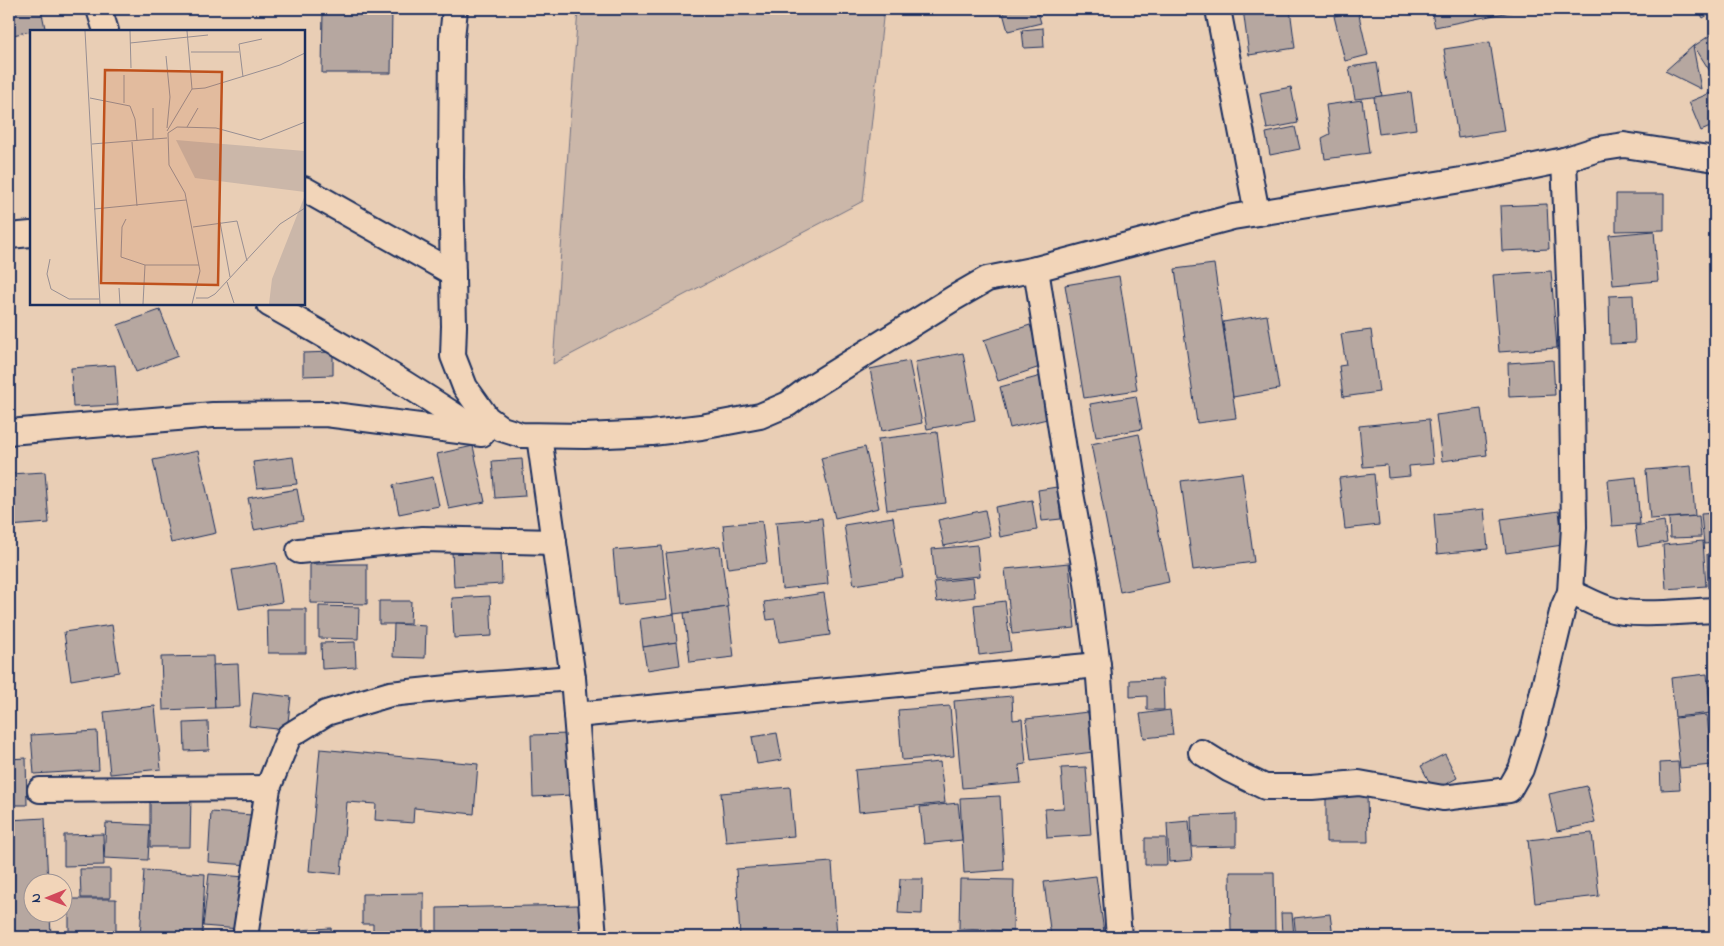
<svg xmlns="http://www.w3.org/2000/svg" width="1724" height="946" font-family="'Indie Flower',sans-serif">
<rect width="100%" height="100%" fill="#e9ceb5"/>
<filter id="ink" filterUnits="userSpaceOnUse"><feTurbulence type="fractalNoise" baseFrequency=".02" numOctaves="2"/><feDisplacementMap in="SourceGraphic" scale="10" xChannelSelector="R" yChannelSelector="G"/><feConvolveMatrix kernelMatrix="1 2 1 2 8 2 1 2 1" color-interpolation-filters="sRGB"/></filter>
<g filter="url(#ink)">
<!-- green -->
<path fill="#cbb7a9" stroke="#737384" d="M578 9H884L863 201 553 364Z"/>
<!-- building -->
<g fill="#b6a7a0" stroke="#1b2f5e">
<path d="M9 9H26L9 12Z"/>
<path d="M26 9H41L45 28 13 35 9 12Z"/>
<path d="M323 9 392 10 391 73H322Z"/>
<path d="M1018 9H1037L1041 23 1008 31 1003 13Z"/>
<path d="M1243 9H1290L1295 48 1249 55Z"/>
<path d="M1431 9H1525L1435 27Z"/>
<path d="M1698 9H1715V11L1703 18Z"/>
<path d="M1358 11 1368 55 1345 61 1334 16Z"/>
<path d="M1043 28 1044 47 1024 48 1022 30Z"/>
<path d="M1715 32V79L1694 46Z"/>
<path d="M1490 42 1504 131 1458 138 1444 49Z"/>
<path d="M1693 46 1701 89 1665 71Z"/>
<path d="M1377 63 1382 96 1355 99 1349 67Z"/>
<path d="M1291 87 1298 123 1267 129 1260 93Z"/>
<path d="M1715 91V125L1701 131 1689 102Z"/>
<path d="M1411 92 1416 129 1379 134 1374 97Z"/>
<path d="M1362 100 1369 153 1325 159 1322 138 1330 134 1326 105Z"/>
<path d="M1295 127 1300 149 1270 155 1266 133Z"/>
<path d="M1616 194H1664V230L1616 231Z"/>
<path d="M1547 204 1549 249 1502 251 1500 206Z"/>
<path d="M1654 231 1658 281 1613 285 1609 235Z"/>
<path d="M1214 264 1236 418 1197 423 1175 269Z"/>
<path d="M1551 271 1557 348 1499 352 1493 275Z"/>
<path d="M1119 276 1137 390 1084 398 1065 285Z"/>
<path d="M1633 295 1635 343 1610 344 1609 296Z"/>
<path d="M160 310 178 356 136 372 118 325Z"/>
<path d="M1267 315 1279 389 1233 397 1223 322Z"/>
<path d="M1030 325 1043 366 998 381 984 340Z"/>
<path d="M1371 330 1379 392 1343 397 1339 366 1346 365 1341 334Z"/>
<path d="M333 352V375L303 376V353Z"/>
<path d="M963 353 975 420 927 429 915 362Z"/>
<path d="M1553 360 1555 395 1509 397 1508 363Z"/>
<path d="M909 361 922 423 882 431 870 369Z"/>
<path d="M115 365 118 405 73 407 71 368Z"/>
<path d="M1041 376 1051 418 1010 428 1000 387Z"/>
<path d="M1136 396 1142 429 1096 437 1090 404Z"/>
<path d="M1481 409 1487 455 1442 461 1436 415Z"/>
<path d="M1429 419 1433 464 1409 466 1410 476 1388 478 1387 465 1363 467 1359 426Z"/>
<path d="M937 432 946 503 887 510 878 439Z"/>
<path d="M1139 434 1169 582 1120 592 1091 444Z"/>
<path d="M473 446 485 502 449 509 437 454Z"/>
<path d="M865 447 879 508 835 518 821 458Z"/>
<path d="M198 451 216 533 171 543 153 460Z"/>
<path d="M293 457 297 484 257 488 253 462Z"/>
<path d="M522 459 525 496 495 498 492 461Z"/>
<path d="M1691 466 1695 516 1650 519 1646 470Z"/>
<path d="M45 472 49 523 9 526V474Z"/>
<path d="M1242 473 1254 562 1193 570 1181 481Z"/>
<path d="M1374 474 1379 525 1345 529 1339 478Z"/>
<path d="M433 477 439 506 399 514 393 485Z"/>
<path d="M1636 477 1640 524 1612 526 1608 480Z"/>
<path d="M1057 487 1061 519 1042 521 1038 490Z"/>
<path d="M297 489 303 521 254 530 248 498Z"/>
<path d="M1032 500 1037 530 1000 537 995 507Z"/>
<path d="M1484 509 1488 549 1437 554 1434 514Z"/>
<path d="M985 510 990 536 944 546 938 520Z"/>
<path d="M1559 511 1563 545 1506 553 1501 519Z"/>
<path d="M1715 513V543L1704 544 1701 514Z"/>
<path d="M1699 516 1701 537 1670 538 1669 518Z"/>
<path d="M893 517 903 577 854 585 844 525Z"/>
<path d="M822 518 828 584 782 589 776 522Z"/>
<path d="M762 521 767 563 728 568 723 525Z"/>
<path d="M1664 521 1667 542 1638 547 1635 526Z"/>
<path d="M1703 541 1706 586 1666 589 1663 545Z"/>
<path d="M977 545 980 576 935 580 932 549Z"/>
<path d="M662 546 667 600 618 605 613 550Z"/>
<path d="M720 546 728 607 674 614 666 553Z"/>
<path d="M501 549 502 584 454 587 452 552Z"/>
<path d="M1707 554H1715V588H1708Z"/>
<path d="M276 563 282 602 239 609 232 570Z"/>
<path d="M1069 563 1075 628 1012 634 1005 569Z"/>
<path d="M310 564H367V604L310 603Z"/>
<path d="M973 578 975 597 937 602 934 582Z"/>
<path d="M824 593 830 635 779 642 775 619 767 620 764 602Z"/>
<path d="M490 596 492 636 454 638 452 598Z"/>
<path d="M379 601H411L410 624H379Z"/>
<path d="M1005 601 1011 651 979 655 974 605Z"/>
<path d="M319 606 359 607 358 639 319 638Z"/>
<path d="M728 607 734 657 690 662 684 613Z"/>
<path d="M267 609H306V653H268Z"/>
<path d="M674 614 677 642 643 647 640 619Z"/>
<path d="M394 624 426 626 425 658 393 657Z"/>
<path d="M112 625 119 672 71 680 64 632Z"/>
<path d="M355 642 356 667 322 669 321 643Z"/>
<path d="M677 642 680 665 647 670 643 647Z"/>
<path d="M213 656 215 708 163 710 161 657Z"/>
<path d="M238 664 240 707 215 708 213 665Z"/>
<path d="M1707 674 1711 713 1675 717 1671 678Z"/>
<path d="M1163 679 1164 710H1147V696L1130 697V680Z"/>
<path d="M1708 680H1715V747Z"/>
<path d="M253 692 291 697 287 730 249 726Z"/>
<path d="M1012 696 1013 720 1022 719 1026 764 1019 765 1021 783 962 788 954 701Z"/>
<path d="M155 706 161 769 110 774 104 712Z"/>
<path d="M950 706 954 756 902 760 898 710Z"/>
<path d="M1170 710 1173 735 1144 738 1140 714Z"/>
<path d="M1088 712 1093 752 1031 760 1026 719Z"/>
<path d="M1707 715 1712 765 1680 768 1675 718Z"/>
<path d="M208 722 209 750 185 751 184 723Z"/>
<path d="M97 731 99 770 34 774 31 735Z"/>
<path d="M777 733 782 760 757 764 752 737Z"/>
<path d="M570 734 572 795 533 797 531 735Z"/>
<path d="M320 749 478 764 474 814 414 808 413 823 375 820 376 804 347 802 341 874 309 871Z"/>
<path d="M1445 754 1457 778 1434 791 1421 766Z"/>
<path d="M26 758 27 805H9V759Z"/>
<path d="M940 762 945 803 859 812 855 770Z"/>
<path d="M1678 762 1680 789 1661 790 1660 763Z"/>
<path d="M1086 767 1091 835 1047 838 1045 809 1064 808 1061 768Z"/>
<path d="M1587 786 1595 823 1557 831 1549 794Z"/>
<path d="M790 787 794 836 726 842 721 793Z"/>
<path d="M1326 793H1367L1368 842H1326Z"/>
<path d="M150 794 191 795 190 847H150Z"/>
<path d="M1000 796 1004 870 964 873 960 798Z"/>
<path d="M958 803 962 840 924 844 920 807Z"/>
<path d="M211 812 252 815 249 865 208 862Z"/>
<path d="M1236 814V846L1192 847 1191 816Z"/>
<path d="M45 818 48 884H32V914H50L51 937H9V820Z"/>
<path d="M1189 821 1192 860 1169 862 1167 823Z"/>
<path d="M106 823 150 825 148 860 104 858Z"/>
<path d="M1592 833 1599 896 1535 903 1528 840Z"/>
<path d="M103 834 104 865 64 866V835Z"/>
<path d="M1145 838H1166L1167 865H1145Z"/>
<path d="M832 862 837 937H740L736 869Z"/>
<path d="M80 869H110V898H81Z"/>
<path d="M144 870 205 874 202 937H140Z"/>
<path d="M1230 872H1274L1275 931H1231Z"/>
<path d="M209 874 245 877 239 929 203 926Z"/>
<path d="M1096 876 1104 932 1067 937H1051L1044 882Z"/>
<path d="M900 879H923L922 914 898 913Z"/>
<path d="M960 879 1014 880 1013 931 959 929Z"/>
<path d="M424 893V937H373V924H362V894Z"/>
<rect x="69" y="899" width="47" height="38"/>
<path d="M579 905 580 935 437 937V908Z"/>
<path d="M1281 913H1292L1294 937H1282Z"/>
<path d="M1330 914 1333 937H1296L1294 918Z"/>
<path d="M331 928 332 937H298V930Z"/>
<path d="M965 933 1002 934V937H965Z"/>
</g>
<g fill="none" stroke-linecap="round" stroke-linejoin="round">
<!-- street casing -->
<g stroke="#1b2f5e" stroke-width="28">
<g id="street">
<path d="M99 9 106 31"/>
<path d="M455 9 452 38 451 178 454 326 453 356 465 387 487 418 502 429 521 435 585 436 652 433 701 427 760 416 788 404 808 389 954 298 987 279 1036 269 1233 217 1486 176 1564 160 1598 149 1624 145 1715 159"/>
<path d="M1218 9 1257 213"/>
<path d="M304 189 453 273"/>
<path d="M9 236 31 234"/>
<path d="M1036 269 1070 488 1086 576 1098 665 1119 937"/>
<path d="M269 304C340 344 411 385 479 432"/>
<path d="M9 432 213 415 326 414 482 434"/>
<path d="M539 436 573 678 594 937"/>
<path d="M299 551 423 539 554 542"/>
<path d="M1570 592C1582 597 1594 604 1606 608 1634 618 1684 611 1715 610"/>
<path d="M576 715 1098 665"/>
<path d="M1201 752 1230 770 1265 787H1312L1359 783 1443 798 1509 790 1521 769 1533 732 1563 608 1570 592 1574 527 1571 330 1564 160"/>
<path d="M40 790 268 788"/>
<path d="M245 937 268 788 289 736 326 713 390 694 478 685 573 678"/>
</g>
</g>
<!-- street -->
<use href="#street" stroke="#f2d5b9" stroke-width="24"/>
</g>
</g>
<!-- overview -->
<g transform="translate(30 30)">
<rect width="275" height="275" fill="#e9ceb5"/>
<path d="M146 110 275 121V162L165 148ZM275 165V274H239L242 249Z" fill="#cbb7a9"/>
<path fill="none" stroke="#978e92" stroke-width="1" d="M55 1 70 274M100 1 101 38M100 13 178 5M161 22H209M136 26 140 67 137 98M213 47 209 14 232 9M162 59 175 58 250 35 275 23M60 68 100 76 105 89 107 111M94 73V45M123 78V109M157 97 168 78M137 101 162 59 157 1M102 112 107 176M62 114 137 108M64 179 156 170M96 189 92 197 91 227 115 235H169M190 192 200 247M163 197 207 191 217 231M20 229 17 244 21 259 39 269H69M197 252 204 273M89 258 90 274M166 268H178L185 264 250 194 275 178M113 274 115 235M162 274 170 241 155 163 139 135 138 103 147 97 186 98 230 110 275 92"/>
<path fill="#bf511c" fill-opacity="0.15" stroke="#bf511c" stroke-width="2.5" d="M75 40 192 42 188 255 71 253Z"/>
<rect width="275" height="275" fill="none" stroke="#1b2f5e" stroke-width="2.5"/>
</g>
<!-- margin -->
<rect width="1724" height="946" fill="none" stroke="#f2d5b9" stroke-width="30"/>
<rect x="15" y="15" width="1694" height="916" fill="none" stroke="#1b2f5e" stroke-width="2" filter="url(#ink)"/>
<!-- north arrow -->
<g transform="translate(48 898) rotate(269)"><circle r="24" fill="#f2d5b9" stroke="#9c9395"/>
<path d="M0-4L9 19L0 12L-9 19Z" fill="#d1495b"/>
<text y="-8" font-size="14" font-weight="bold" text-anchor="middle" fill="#1b2f5e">N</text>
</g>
</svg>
